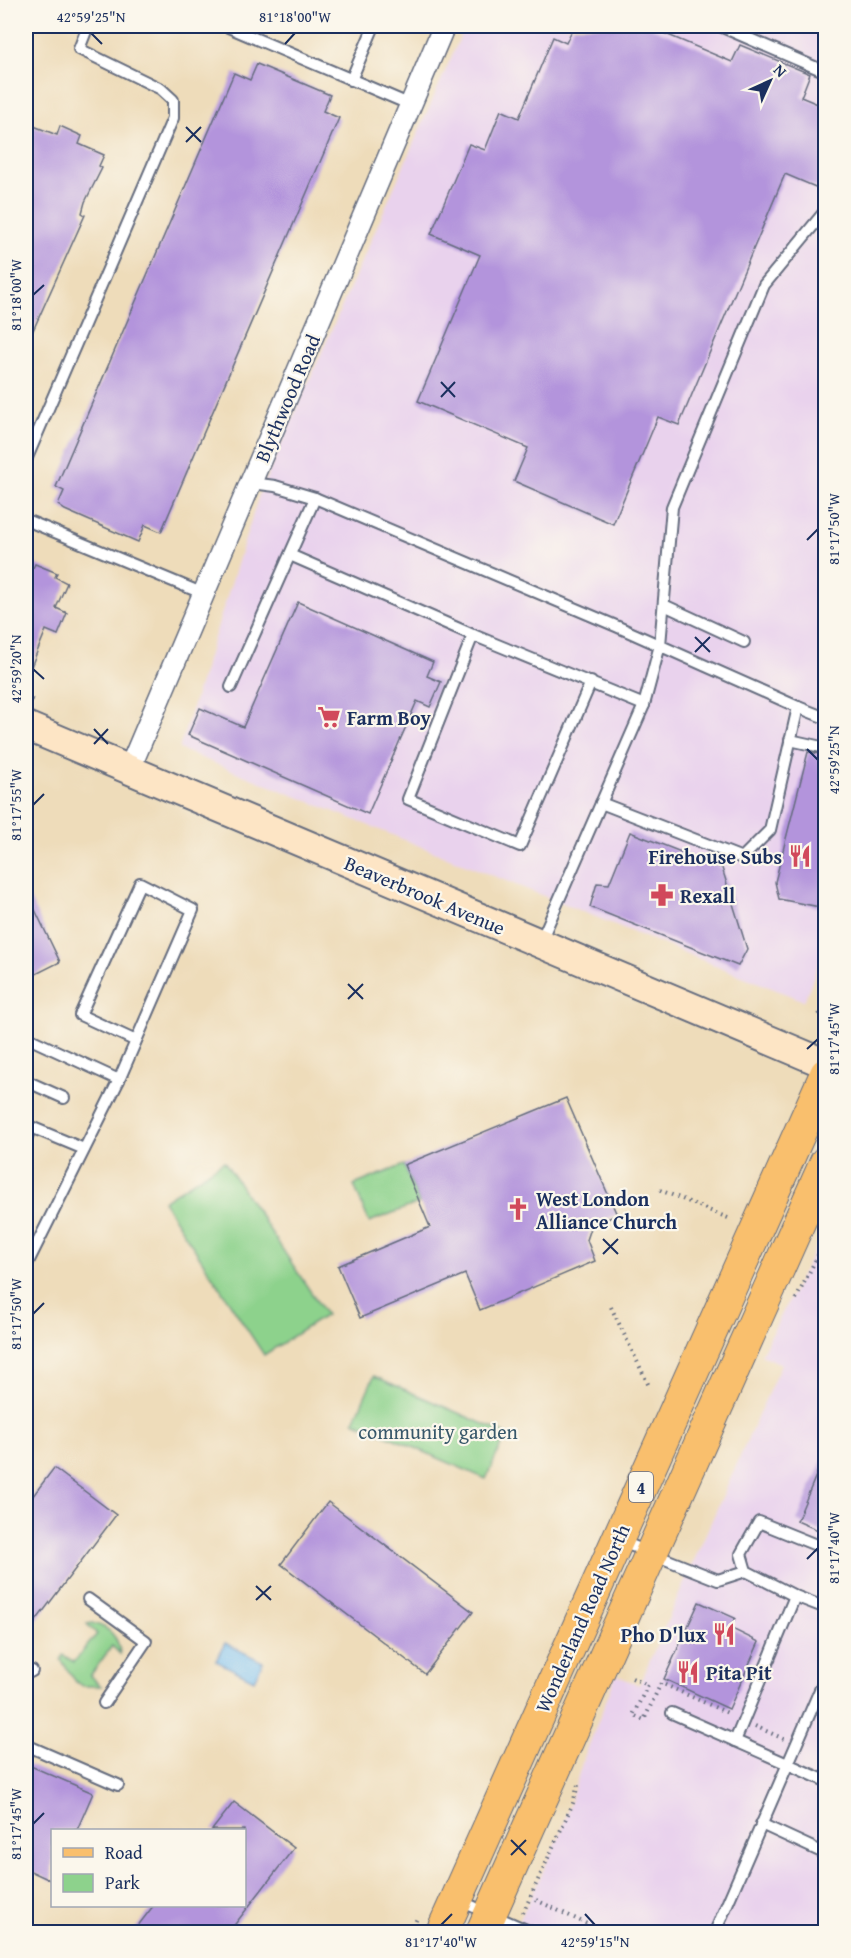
<svg xmlns="http://www.w3.org/2000/svg" width="851" height="1958" font-family="'Gentium Book Plus',serif">
<rect width="100%" height="100%" fill="#fbf7ec"/>
<filter id="ink" filterUnits="userSpaceOnUse"><feTurbulence type="fractalNoise" baseFrequency=".0167" numOctaves="2"/><feDisplacementMap in="SourceGraphic" scale="12" xChannelSelector="R" yChannelSelector="G"/><feConvolveMatrix kernelMatrix="1 2 1 2 8 2 1 2 1" color-interpolation-filters="sRGB"/></filter>
<filter id="wash" filterUnits="userSpaceOnUse"><feTurbulence type="fractalNoise" baseFrequency=".008" numOctaves="4" result="noise"/><feDisplacementMap in="SourceGraphic" scale="24" xChannelSelector="R" yChannelSelector="G"/><feGaussianBlur stdDeviation="1.35" result="paint"/><feColorMatrix in="noise" values="0 0 0 0 0 0 0 0 0 0 0 0 0 0 0 0 0 1.4 0 .05"/><feComposite in="paint" operator="in"/></filter>
<g filter="url(#wash)">
<rect width="100%" height="100%" fill="#eedcba"/>
<!-- built -->
<g fill="#e9d2ed">
<path d="M465 26H825L826 944 804 1001 179 749 259 495Z"/>
<path d="M825 1229V1932H514L561 1833 582 1763 616 1675 639 1685 781 1364 761 1355Z"/>
</g>
<!-- green -->
<g fill="#8dd28c" stroke="#548075" stroke-width="1.5">
<path d="M224 1161 326 1315 264 1355 163 1201Z"/>
<path d="M404 1165 419 1203 369 1222 354 1185Z"/>
<path d="M374 1376 506 1434 486 1479 354 1421Z"/>
<path d="M92 1623C109 1627 119 1636 120 1654L112 1646 90 1676 101 1686H83L76 1682 61 1660 63 1655 74 1662 97 1634 87 1624Z"/>
</g>
<!-- water -->
<path fill="#78beef" stroke="#4a76a6" stroke-width="1.5" d="M225 1643 263 1662 254 1680 216 1661Z"/>
<g id="blocks">
<!-- building -->
<g fill="#b394dc">
<path d="M574 26H647L732 62 740 45 810 74 801 97 825 107V191L785 174 679 425 658 417 613 524 514 481 528 448 418 401 480 255 431 234 469 144 485 150 501 110 519 118 553 37 566 43Z"/>
<path d="M257 64 330 95 323 111 339 118 161 532 145 525 138 542 65 510 58 505 64 491 56 487 234 73 250 80Z"/>
<path d="M31 125 57 135 60 126 82 136 79 144 104 155 99 166 102 168 85 202 82 213 85 215 26 346V137Z"/>
<path d="M26 564 33 568 35 564 57 573 55 577 67 583 56 608 67 613 58 635 46 630 26 679Z"/>
<path d="M298 602 433 662 427 676 441 682 430 707 417 701 368 814 188 735 200 708 243 727Z"/>
<path d="M808 752 825 755V908L779 899 775 882Z"/>
<path d="M630 832 722 868 747 949 738 966 590 907 597 883 609 884Z"/>
<path d="M26 891 60 962 26 979Z"/>
<path d="M566 1098 617 1215 592 1225 587 1240 595 1261 480 1310 465 1274 360 1318 338 1266 430 1227 404 1165Z"/>
<path d="M825 1454V1533L797 1521Z"/>
<path d="M54 1468 116 1515 26 1634V1505Z"/>
<path d="M328 1502 473 1612 425 1674 281 1564Z"/>
<path d="M699 1602 735 1618 730 1628 759 1642 729 1709 664 1679Z"/>
<path d="M26 1764 93 1793 77 1830H52V1881L26 1869Z"/>
<path d="M234 1802 294 1848 229 1932H133L154 1905H244V1830H212Z"/>
</g>
</g>
</g>
<g filter="url(#ink)">
<use href="#blocks" fill-opacity="0" stroke="#656c7e" stroke-width="1.5"/>
<g fill="none" stroke-linecap="round" stroke-linejoin="round">
<!-- lane casing -->
<g stroke="#656c7e" stroke-width="14">
<g id="lane">
<path d="M226 26 411 105"/>
<path d="M720 26 826 72"/>
<path d="M351 80 374 26"/>
<path d="M26 460 173 118V100L161 89 79 49 88 26"/>
<path d="M252 483 275 486 315 498 616 626 798 707 823 717 826 712"/>
<path d="M26 520 204 594"/>
<path d="M290 555 473 635 644 705"/>
<path d="M664 605 744 642"/>
<path d="M473 635 408 799 520 846 591 682"/>
<path d="M231 687 315 498"/>
<path d="M790 740 826 748"/>
<path d="M601 803 742 858 770 830 798 707"/>
<path d="M540 943 644 705 660 645 672 507 764 285 826 210"/>
<path d="M26 1037 119 1080 193 910 140 883 80 1015 136 1041"/>
<path d="M26 1081 64 1098"/>
<path d="M26 1139 31 1127 84 1149"/>
<path d="M26 1260 28 1262 119 1080"/>
<path d="M620 1541 718 1580 746 1571"/>
<path d="M826 1549 759 1522 741 1554 746 1571 795 1596 826 1608"/>
<path d="M88 1599 146 1641 104 1703"/>
<path d="M26 1674 32 1671"/>
<path d="M672 1713 826 1781"/>
<path d="M735 1741 795 1596"/>
<path d="M26 1745 118 1785"/>
<path d="M761 1824 826 1854"/>
<path d="M458 1900 531 1932"/>
<path d="M715 1932 826 1676"/>
</g>
</g>
<!-- street casing -->
<g stroke="#656c7e" stroke-width="24">
<path id="street" d="M129 770 444 26"/>
</g>
<!-- secondary casing -->
<g stroke="#656c7e" stroke-width="32">
<path id="secondary" d="M26 726 826 1064"/>
</g>
<!-- primary casing -->
<g stroke="#656c7e" stroke-width="34">
<g id="primary">
<path d="M442 1932 826 1074"/>
<path d="M482 1932 826 1162"/>
</g>
</g>
<!-- path -->
<g stroke="#656c7e" stroke-width="4" stroke-dasharray="1.5 4.5" stroke-linecap="butt">
<path d="M26 697 36 702"/>
<path d="M819 1015 826 1006"/>
<path d="M660 1190 728 1218"/>
<path d="M796 1299 826 1239"/>
<path d="M611 1307 650 1388"/>
<path d="M632 1678 648 1685 633 1715 644 1720 661 1683 730 1714"/>
<path d="M755 1726 784 1739"/>
<path d="M536 1900 604 1932"/>
<path d="M523 1913 573 1803 578 1785"/>
<path d="M411 1932 417 1918"/>
</g>
<!-- lane -->
<use href="#lane" stroke="#fff" stroke-width="10"/>
<!-- street -->
<use href="#street" stroke="#fff" stroke-width="21"/>
<!-- secondary -->
<use href="#secondary" stroke="#fde5c5" stroke-width="28"/>
<!-- primary -->
<use href="#primary" stroke="#f9bf6d" stroke-width="32"/>
</g>
</g>
<!-- ticks -->
<path fill="none" stroke="#1b2f5e" stroke-width="2" d="M91 33 102 44M285 44 295 33M186 127 201 142M186 142 201 127M33 295 44 285M441 382 455 397M441 397 455 382M807 540 818 529M695 637 710 652M695 652 710 637M33 669 44 679M94 729 108 744M94 744 108 729M807 749 818 760M33 805 44 794M348 984 363 999M348 999 363 984M807 1049 818 1039M603 1239 618 1254M603 1254 618 1239M33 1314 44 1303M807 1559 818 1548M256 1586 271 1600M256 1600 271 1586M33 1824 44 1813M511 1840 526 1855M511 1855 526 1840M585 1914 595 1925M441 1925 452 1914"/>
<!-- icons -->
<defs>
<g id="supermarket-bare" transform="scale(1.8)"><path d="M-6-5.5h2.5l.6 2H6L4.5 2H-2.5L-4.4-4H-6ZM-1.5 3.2a1.3 1.3 0 1 0 .1 0ZM3 3.2a1.3 1.3 0 1 0 .1 0Z" fill="#d1495b" stroke="#fbf7ec" stroke-width="2.5" paint-order="stroke"/></g>
<g id="restaurant-bare" transform="scale(1.8)"><path d="M-5-6h1v4h1v-4h1v4h1v-4h1v5L-1.5 .5V6h-2V.5L-5-1ZM5-6V6H3V1.5H1.5Q1.5-4 5-6Z" fill="#d1495b" stroke="#fbf7ec" stroke-width="2.5" paint-order="stroke"/></g>
<g id="pharmacy-bare" transform="scale(1.8)"><path d="M-2-6h4v4h4v4h-4v4h-4v-4h-4v-4h4Z" fill="#d1495b" stroke="#fbf7ec" stroke-width="2.5" paint-order="stroke"/></g>
<g id="church-bare" transform="scale(1.8)"><path d="M-1.2-6h2.4v3.5h3.3v2.4h-3.3V6h-2.4V-.1h-3.3v-2.4h3.3Z" fill="#d1495b" stroke="#fbf7ec" stroke-width="2.5" paint-order="stroke"/></g>
</defs>
<g fill-rule="evenodd">
<use href="#supermarket-bare" x="329" y="717"/>
<use href="#restaurant-bare" x="800" y="856"/>
<use href="#pharmacy-bare" x="662" y="895"/>
<use href="#church-bare" x="518" y="1209"/>
<use href="#restaurant-bare" x="724" y="1634"/>
<use href="#restaurant-bare" x="688" y="1672"/>
</g>
<g text-anchor="middle" dominant-baseline="central" stroke-width="4.5" stroke-linejoin="round" paint-order="stroke">
<!-- shield labels -->
<rect fill="#fbf7ec" stroke="#5e6b89" stroke-width="1.5" x="629" y="1472" width="24" height="30" rx="4.5"/>
<g font-size="18" font-weight="bold" fill="#1b2f5e">
<text x="641" y="1487">4</text>
</g>
<!-- street labels -->
<g font-size="20" fill="#1b2f5e" stroke="#fbf7ec">
<text transform="translate(287 398) rotate(-67)">Blythwood Road</text>
<text transform="translate(425 895) rotate(23)">Beaverbrook Avenue</text>
<text transform="translate(582 1618) rotate(-66)">Wonderland Road North</text>
</g>
<!-- poi labels -->
<g font-size="20" font-weight="bold" fill="#1b2f5e" stroke="#fbf7ec" text-anchor="start">
<text x="347" y="717">Farm Boy</text>
<text x="782" y="856" text-anchor="end">Firehouse Subs</text>
<text x="680" y="895">Rexall</text>
<text x="536" y="1198">West London<tspan x="536" dy="23">Alliance Church</tspan></text>
<text x="706" y="1634" text-anchor="end">Pho D'lux</text>
<text x="706" y="1672">Pita Pit</text>
</g>
<!-- park labels -->
<g font-size="20" fill="#38586a" stroke="#fbf7ec">
<text x="438" y="1431">community garden</text>
</g>
</g>
<!-- margin -->
<rect width="851" height="1958" fill="none" stroke="#fbf7ec" stroke-width="66"/>
<!-- legend -->
<rect x="51" y="1829" width="195" height="78" fill="#fbf7ec" stroke="#a1a7b3" stroke-width="1.5"/>
<rect x="63" y="1848" width="30" height="9" fill="#f9bf6d" stroke="#a1a7b3" stroke-width="1.5"/>
<text x="105" y="1859" font-size="18" fill="#1b2f5e">Road</text>
<rect x="63" y="1874" width="30" height="18" fill="#8dd28c" stroke="#a1a7b3" stroke-width="1.5"/>
<text x="105" y="1889" font-size="18" fill="#1b2f5e">Park</text>
<!-- north arrow -->
<g transform="translate(770 81) rotate(45)" stroke="#fbf7ec" stroke-width="4.5" paint-order="stroke">
<path d="M0-4.5L10 22L0 15L-10 22Z" fill="#1b2f5e"/>
<text y="-9" font-size="16" font-weight="bold" text-anchor="middle" fill="#1b2f5e">N</text>
</g>
<rect x="33" y="33" width="785" height="1892" fill="none" stroke="#1b2f5e" stroke-width="2"/>
<g font-size="15" text-anchor="middle" fill="#1b2f5e">
<text x="91" y="22">42°59'25"N</text>
<text x="295" y="22">81°18'00"W</text>
<text transform="translate(16 295) rotate(-90)" y="5">81°18'00"W</text>
<text transform="translate(834 529) rotate(-90)" y="5">81°17'50"W</text>
<text transform="translate(16 669) rotate(-90)" y="5">42°59'20"N</text>
<text transform="translate(834 760) rotate(-90)" y="5">42°59'25"N</text>
<text transform="translate(16 805) rotate(-90)" y="5">81°17'55"W</text>
<text transform="translate(834 1039) rotate(-90)" y="5">81°17'45"W</text>
<text transform="translate(16 1314) rotate(-90)" y="5">81°17'50"W</text>
<text transform="translate(834 1548) rotate(-90)" y="5">81°17'40"W</text>
<text transform="translate(16 1824) rotate(-90)" y="5">81°17'45"W</text>
<text x="441" y="1947">81°17'40"W</text>
<text x="595" y="1947">42°59'15"N</text>
</g>
</svg>
